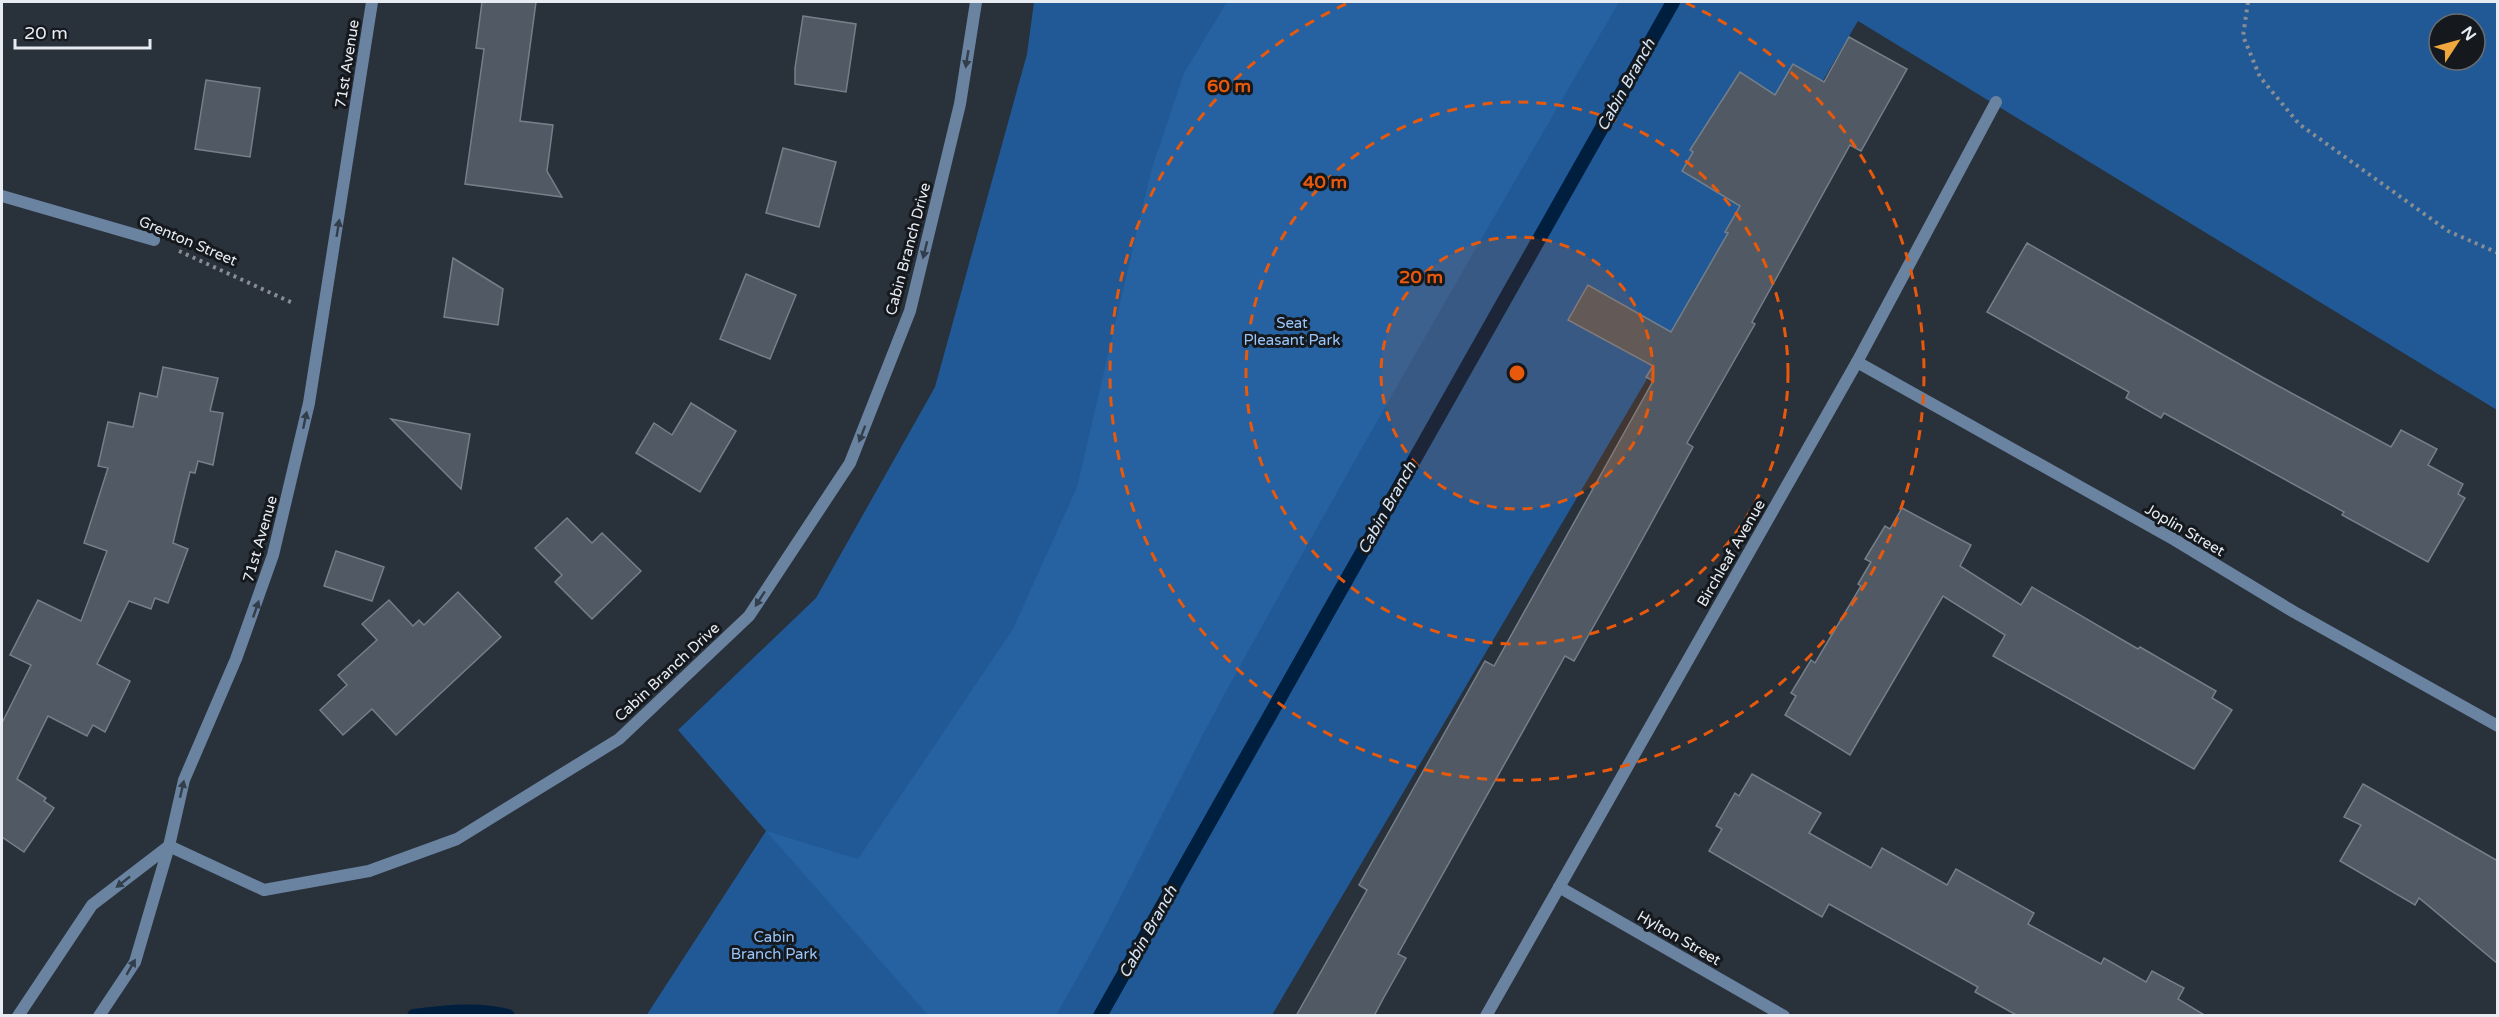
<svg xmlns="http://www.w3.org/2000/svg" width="2499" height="1017" font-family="'Varela Round',sans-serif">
<rect width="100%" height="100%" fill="#29313b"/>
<!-- green -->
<path fill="#205995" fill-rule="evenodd" d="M1034 2H2497V410L1858 21 1272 1015 646 1016 766 831 678 730 816 598 935 387 1027 54ZM2439 24H2475V60H2439Z"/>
<!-- forest -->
<path fill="#2662a1" d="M1227 2H1619C1489 224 1360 449 1235 675 1173 787 1121 905 1056 1015H928L766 831 858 859 1013 629 1077 487 1151 171 1184 73Z"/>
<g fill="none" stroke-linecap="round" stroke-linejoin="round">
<!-- stream -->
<g stroke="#001f3f" stroke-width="14">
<path d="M414 1016C444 1012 478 1008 508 1016"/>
<path d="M1100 1016 1673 2"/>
</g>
</g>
<!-- building -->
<g fill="#515a64" stroke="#757f8a" stroke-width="1.5">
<path d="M482 2H536L520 121 553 125 547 171 562 197 465 184 484 49 476 48Z"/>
<path d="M803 16 856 24 846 92 795 84V68Z"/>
<path d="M1849 37 1907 69 1861 151 1850 145 1752 322 1755 324 1687 443 1693 447 1627 567 1574 661 1565 656 1398 954 1406 958 1383 999 1374 1016H1296L1367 890 1359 885 1485 661 1494 666 1653 381 1646 377 1653 366 1568 320 1588 285 1671 332 1728 233 1725 232 1740 206 1682 171 1693 152 1690 150 1740 72 1775 95 1793 64 1824 82Z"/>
<path d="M206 80 260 88 250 157 195 149Z"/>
<path d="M783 148 836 162 819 227 766 213Z"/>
<path d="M2027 243 2262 377 2391 447 2401 430 2437 449 2428 465 2463 484 2458 494 2465 498 2428 562 2342 515 2344 512 2164 413 2161 418 2126 398 2129 392 1987 312Z"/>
<path d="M453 258 503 289 498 325 444 317Z"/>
<path d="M746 274 796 295 770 359 720 339Z"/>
<path d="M163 367 218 378 210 411 223 413 213 465 198 461 195 473 190 472 173 543 188 549 168 603 155 598 151 609 129 601 97 664 130 681 105 732 93 725 87 736 48 716 17 779 46 798 44 801 54 808 24 852 2 837V723L31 665 10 655 38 600 81 621 107 551 84 543 108 468 98 466 108 422 133 427 140 393 157 397Z"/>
<path d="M691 403 736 431 700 492 636 453 654 423 672 435Z"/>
<path d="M391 419 470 434 461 489Z"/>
<path d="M1902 508 1971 545 1960 566 2021 605 2032 587 2138 649 2140 647 2216 691 2212 698 2232 710 2194 769 1993 656 2005 635 1943 596 1850 755 1785 715 1796 696 1791 693 1811 660 1815 663 1861 586 1858 584 1871 562 1865 559 1885 526 1890 529Z"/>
<path d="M567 518 592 543 602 533 641 571 592 619 555 582 562 575 535 548Z"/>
<path d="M336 551 384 567 372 601 324 586Z"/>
<path d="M458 592 501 637 396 735 372 709 343 735 320 710 347 685 338 675 377 640 362 624 389 600 413 626 419 620 424 625Z"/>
<path d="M1752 774 1821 813 1809 833 1871 868 1882 848 1947 885 1956 869 2034 913 2028 924 2101 964 2104 958 2146 982 2152 971 2184 988 2178 999 2206 1016H2018L1975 992 1978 987 1829 904 1822 917 1709 851 1722 829 1716 826 1735 793 1739 796Z"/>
<path d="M2363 784 2498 861V964L2419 898 2415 905 2340 861 2361 825 2344 817Z"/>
</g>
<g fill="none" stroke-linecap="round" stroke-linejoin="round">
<!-- path -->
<g stroke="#878d95" stroke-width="4" stroke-dasharray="3 4.5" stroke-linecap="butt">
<path d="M2248 2 2243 36 2260 77 2299 124 2448 231 2498 253"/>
<path d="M179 251 295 304"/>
</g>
<!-- service -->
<path stroke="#6a83a1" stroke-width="12" d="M2 196 154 240"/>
<!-- minor -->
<g stroke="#6a83a1" stroke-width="12">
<path d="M1857 362 2175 540 2294 612 2498 726"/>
<path d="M169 846 264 890 369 871 457 839 619 739 749 616 850 463 910 311 960 104 976 2"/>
<path d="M1559 887 1784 1016"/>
<path d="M18 1016 92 905 169 846"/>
<path d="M99 1016 135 962 169 846 184 780 236 659 273 555 309 403 372 2"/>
<path d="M1486 1016 1857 362 1996 102"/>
</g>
</g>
<!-- one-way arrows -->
<defs><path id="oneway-solid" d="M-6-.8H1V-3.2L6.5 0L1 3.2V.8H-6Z" transform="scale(1.5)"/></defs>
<g fill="#333e4b">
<use href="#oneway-solid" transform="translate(967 59) rotate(99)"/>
<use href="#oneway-solid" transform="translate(338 228) rotate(-81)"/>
<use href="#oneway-solid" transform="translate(925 250) rotate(104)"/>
<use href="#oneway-solid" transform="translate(305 420) rotate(-78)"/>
<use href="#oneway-solid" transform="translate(862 434) rotate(111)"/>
<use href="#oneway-solid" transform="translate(760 599) rotate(123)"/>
<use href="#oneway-solid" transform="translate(256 609) rotate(-71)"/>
<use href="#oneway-solid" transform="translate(182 789) rotate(-77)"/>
<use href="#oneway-solid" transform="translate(123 882) rotate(142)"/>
<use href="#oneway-solid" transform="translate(131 967) rotate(-60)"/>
</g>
<!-- distance rings -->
<circle cx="1517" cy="373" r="136" fill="#e8590c" fill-opacity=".12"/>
<g fill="none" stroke="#e8590c" stroke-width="3" stroke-dasharray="10 8">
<circle cx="1517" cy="373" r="136"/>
<circle cx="1517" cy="373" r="271"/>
<path d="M1686 3A407 407 0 1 1 1348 3"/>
</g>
<g text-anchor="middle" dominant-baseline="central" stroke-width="6" stroke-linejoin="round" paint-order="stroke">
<!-- street labels -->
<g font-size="15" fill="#e7ecf2" stroke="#15191d">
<text transform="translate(347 64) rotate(-81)">71st Avenue</text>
<text transform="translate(188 241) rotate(23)">Grenton Street</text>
<text transform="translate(908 249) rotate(-75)">Cabin Branch Drive</text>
<text transform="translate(2185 530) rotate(30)">Joplin Street</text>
<text transform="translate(260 539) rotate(-74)">71st Avenue</text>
<text transform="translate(1731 553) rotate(-60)">Birchleaf Avenue</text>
<text transform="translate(667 672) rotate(-43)">Cabin Branch Drive</text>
<text transform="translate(1679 938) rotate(30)">Hylton Street</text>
</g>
<!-- park labels -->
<g font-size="15" fill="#98c5fa" stroke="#15191d">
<text x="1292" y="323">Seat<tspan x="1292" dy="17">Pleasant Park</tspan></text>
<text x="774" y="937">Cabin<tspan x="774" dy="17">Branch Park</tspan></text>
</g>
<!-- water labels -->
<g font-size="16" font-style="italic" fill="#d6e6f8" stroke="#15191d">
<text transform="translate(1626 85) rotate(-61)">Cabin Branch</text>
<text transform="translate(1387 508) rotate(-61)">Cabin Branch</text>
<text transform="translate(1148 932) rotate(-61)">Cabin Branch</text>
</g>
</g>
<circle cx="1517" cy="373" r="9" fill="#e8590c" stroke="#15191d" stroke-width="3"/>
<g font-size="18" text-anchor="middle" font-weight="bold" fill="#e8590c" stroke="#15191d" stroke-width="6" stroke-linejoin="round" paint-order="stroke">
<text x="1229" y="92">60 m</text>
<text x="1325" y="188">40 m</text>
<text x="1421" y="283">20 m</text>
</g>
<!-- border -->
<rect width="2499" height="1017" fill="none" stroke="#e7ecf2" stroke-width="6"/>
<!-- north arrow -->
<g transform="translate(2457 42) rotate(54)"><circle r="28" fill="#15191d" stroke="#696d72" stroke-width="1.5"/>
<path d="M0-4.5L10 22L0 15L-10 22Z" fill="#efa73e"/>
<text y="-9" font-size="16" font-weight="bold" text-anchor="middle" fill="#e7ecf2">N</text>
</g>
<!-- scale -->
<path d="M15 39v9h135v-9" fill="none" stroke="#e7ecf2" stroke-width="3"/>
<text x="24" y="39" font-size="18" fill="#e7ecf2" stroke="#15191d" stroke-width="4.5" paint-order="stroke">20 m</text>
</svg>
